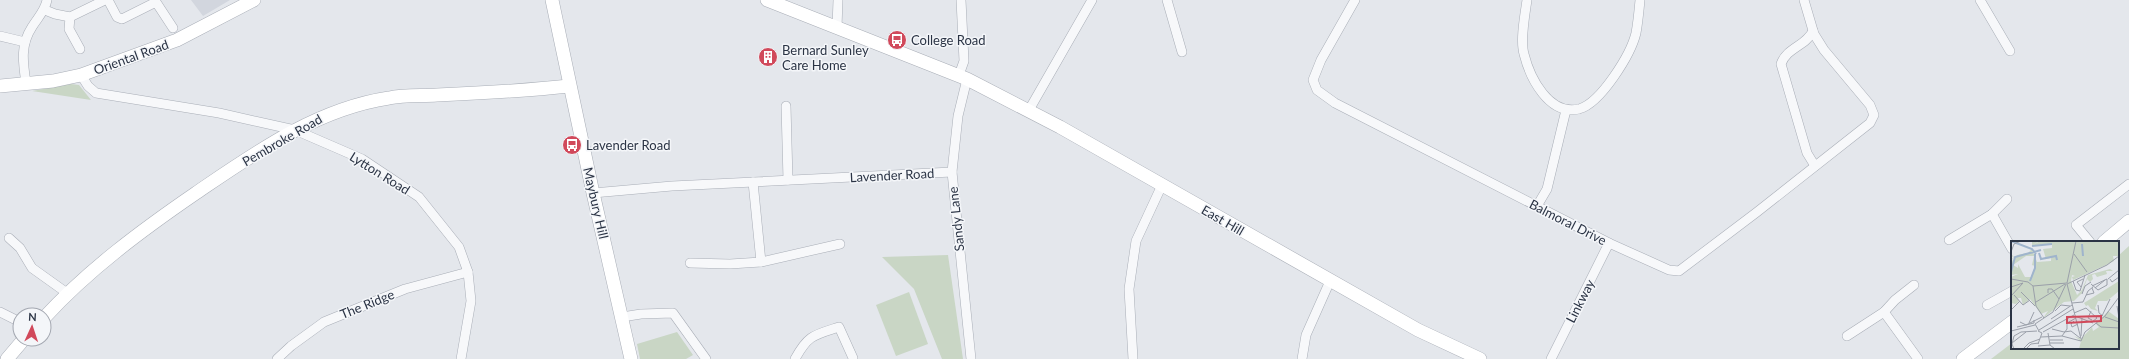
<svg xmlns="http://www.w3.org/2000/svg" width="2129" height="359" font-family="Lato,sans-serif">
<rect width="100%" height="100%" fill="#e4e7ec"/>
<!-- built -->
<path fill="#d2d6de" d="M191 0H230L203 16Z"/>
<!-- green -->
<g fill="#c9d6c5">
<path d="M71 84 79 85 91 100 32 91Z"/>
<path d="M2129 246V359H1991L2012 343V348H2118V256Z"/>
<path d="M948 255 963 359H942L914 289 882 257Z"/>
<path d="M909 292 928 344 896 356 876 305Z"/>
<path d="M677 332 693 355 686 359H640L637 344Z"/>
</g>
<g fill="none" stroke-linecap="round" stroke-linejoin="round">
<!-- street casing -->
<g stroke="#a9aeb7" stroke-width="10">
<g id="street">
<path d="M108 0 117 17 122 19 156 2 173 28"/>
<path d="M1167 0 1182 52"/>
<path d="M1355 0 1321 60 1313 80 1317 90 1335 103 1609 243 1669 270 1679 271 1757 212 1870 123 1874 115 1870 105 1824 50 1814 34 1804 0"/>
<path d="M1527 0C1525 14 1520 40 1524 54 1530 78 1549 116 1579 109 1601 103 1631 54 1636 33 1638 22 1639 11 1640 0"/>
<path d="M1980 0 2010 51"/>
<path d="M45 10 55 14 70 17 105 0"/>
<path d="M70 17 69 29 80 49"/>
<path d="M837 27 838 0"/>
<path d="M1813 31C1805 47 1787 47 1781 64L1807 153 1815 166"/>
<path d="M0 36 25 42"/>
<path d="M81 75 88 86 96 93 219 113 295 130 362 159 419 197 459 247 468 272 471 301 461 359"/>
<path d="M959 75 964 61 961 0"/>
<path d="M967 79 958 116 952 172 971 359"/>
<path d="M26 83C23 63 20 45 32 27 38 17 45 11 47 0"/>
<path d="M786 106 788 180"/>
<path d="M1029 110 1092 0"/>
<path d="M753 182 761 262 840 244"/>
<path d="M593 193 672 186 952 172"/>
<path d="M1537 206 1547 189 1566 110"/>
<path d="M1992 214 2012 249"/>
<path d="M9 238 20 248 32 268 67 293"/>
<path d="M1949 240 1992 214 2007 199"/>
<path d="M2090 242 2076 225 2129 184"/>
<path d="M690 263 730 264 761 262"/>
<path d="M1987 305 2012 291"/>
<path d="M0 312 20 322"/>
<path d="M1884 312 1918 359"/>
<path d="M622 317 641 314 673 313 706 359"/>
<path d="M1847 336 1884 312 1895 300 1914 285"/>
<path d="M277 359 291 346 324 322 405 289 468 272"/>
<path d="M795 359C808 335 814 335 839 327L853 358"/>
<path d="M1133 359 1129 289 1136 241 1162 185"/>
<path d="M1302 359 1306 335 1330 281"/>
<path d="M1551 359 1609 243"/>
</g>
</g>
<!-- secondary casing -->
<g stroke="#a9aeb7" stroke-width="14">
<g id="secondary">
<path d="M552 0 593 193 631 359"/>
<path d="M767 0 967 79 1060 127 1418 330 1480 359"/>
<path d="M0 86 53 81 81 75 177 40 254 0"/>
<path d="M2104 242 2129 221"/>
<path d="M44 318C88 270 142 230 196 193 255 153 316 109 389 98 404 95 421 96 437 95 481 93 525 91 569 86"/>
<path d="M7 359 24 339"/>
<path d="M1963 359 2012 322"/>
</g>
</g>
<!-- street -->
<use href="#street" stroke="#f7f8fa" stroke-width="9"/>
<!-- secondary -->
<use href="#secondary" stroke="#fff" stroke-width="13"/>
</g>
<!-- icons -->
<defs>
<g id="bus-disc" transform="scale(1)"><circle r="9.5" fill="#d1495b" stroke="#f4f6f9"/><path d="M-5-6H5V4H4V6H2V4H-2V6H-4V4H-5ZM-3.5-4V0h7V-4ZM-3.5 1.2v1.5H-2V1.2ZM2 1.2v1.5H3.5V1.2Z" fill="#fff"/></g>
<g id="building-disc" transform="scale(1)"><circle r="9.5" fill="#d1495b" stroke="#f4f6f9"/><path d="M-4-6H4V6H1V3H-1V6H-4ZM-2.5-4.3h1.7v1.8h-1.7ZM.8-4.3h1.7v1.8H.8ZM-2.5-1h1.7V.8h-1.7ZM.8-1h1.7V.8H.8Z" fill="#fff"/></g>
</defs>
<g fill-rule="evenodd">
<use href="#bus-disc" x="897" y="40"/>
<use href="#building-disc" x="768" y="57"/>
<use href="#bus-disc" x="572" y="145"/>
</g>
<g text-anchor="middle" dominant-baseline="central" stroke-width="3" stroke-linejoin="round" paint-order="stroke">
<!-- poi labels -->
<g font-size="13" fill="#2b3445" stroke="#f4f6f9" text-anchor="start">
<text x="911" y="40">College Road</text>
<text x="782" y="50">Bernard Sunley<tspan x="782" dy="15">Care Home</tspan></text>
<text x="586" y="145">Lavender Road</text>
</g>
<!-- street labels -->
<g font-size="13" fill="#2b3445" stroke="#f4f6f9">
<text transform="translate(131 57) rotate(-20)">Oriental Road</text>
<text transform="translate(282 140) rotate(-30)">Pembroke Road</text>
<text transform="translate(380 173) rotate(32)">Lytton Road</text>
<text transform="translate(892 175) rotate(-3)">Lavender Road</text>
<text transform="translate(596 203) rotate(77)">Maybury Hill</text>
<text transform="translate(956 219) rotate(-96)">Sandy Lane</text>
<text transform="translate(1223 220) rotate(30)">East Hill</text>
<text transform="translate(1568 222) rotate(27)">Balmoral Drive</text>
<text transform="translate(1580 301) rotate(-63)">Linkway</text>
<text transform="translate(367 304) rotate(-22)">The Ridge</text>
</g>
</g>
<!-- overview -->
<g transform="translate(2011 241)">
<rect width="108" height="108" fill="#e4e7ec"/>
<path d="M21 0H28L22 4 29 0H108V10L107 15H102L103 20 95 24 62 39 61 36 64 35 61 34 60 40 66 54 71 49 77 34 99 28 102 30H95L96 33 86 36 84 33 81 34 82 38 79 41 76 38 71 52 63 60 53 61 32 77 37 70 30 73 19 58 12 64 10 57H7L8 60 5 63 0 62V36L7 33 0 34V17H3L1 15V14H0H1L3 16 1 18 2 21 6 14 17 12 21 8 26 21 40 20V17L35 18 32 8 41 7V3L21 5ZM15 15H23L21 24 18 23 24 25 20 36H14L7 23V27L2 24ZM108 40V50L96 60H87L84 67 87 70 80 68 77 64 75 65 73 62ZM97 70 108 78V108H68L70 100 63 95 70 98 81 86 82 90 88 86 85 83Z" fill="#c9d6c5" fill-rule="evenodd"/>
<path fill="none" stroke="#9fb4cc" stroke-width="2" d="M0 0 21 8 25 13M71 3 72 15M21 5 41 3M28 12 30 18 45 15 46 19M0 31 4 16 30 9M19 40 24 27V13"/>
<path fill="none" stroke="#9a9fa9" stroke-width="1" d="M0 11 3 3 10 0M63 13 76 31M0 38 17 41 22 45 25 65 33 77M97 38 108 29M99 38 101 41 108 36M62 40 65 49 69 50 74 34M56 42 65 0M56 43 70 98M56 43 96 24 108 15M80 43 87 49 96 44V38M22 45 56 42M81 45 96 38M0 46 12 42M70 46 66 41 72 38M84 47 94 39M10 51 24 65M37 52V48H41L48 58M71 53 74 45 80 41M3 54 12 64 19 59M75 54 83 52 81 47M0 55 12 42M25 61 54 43M61 62 72 61 77 50 82 46M87 64 88 72 92 75M106 65 108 77M0 69 9 60M44 70 50 64 59 65M80 70 77 77 81 79M63 72 75 67 86 77 81 81M64 75 82 82M91 75 99 58M94 76 108 81M40 78 61 64M63 80 60 83 61 86 67 83M9 81 15 84 31 76M41 81 62 68M18 82 23 71M85 82 90 86 108 87M6 86 23 82V79M41 88 53 91M28 89 41 81M0 90 24 84M28 90 24 83 42 71 55 43M32 91 63 74M53 91 60 90 69 97M37 92 39 104 44 108M51 95 56 88V82L65 77M51 95 70 100M70 95 71 77M30 96 51 95M39 99H52M70 100 74 91 94 75 108 56M1 102 15 91M39 102H53M27 103 31 92 27 90M27 105 39 104M3 108 1 103 3 95 10 91 26 90M12 108 18 102 29 98M15 108 20 103 28 102"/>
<path fill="#d1495b" fill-opacity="0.15" stroke="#d1495b" stroke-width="2" d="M90 75V80L56 82V76Z"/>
<rect width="108" height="108" fill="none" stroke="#2b3445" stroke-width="2"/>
</g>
<!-- north arrow -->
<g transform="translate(32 327) rotate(3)"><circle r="19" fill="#f4f6f9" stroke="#a4a8b1"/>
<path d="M0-3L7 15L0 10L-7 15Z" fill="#d1495b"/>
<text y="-6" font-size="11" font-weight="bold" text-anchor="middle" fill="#2b3445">N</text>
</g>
</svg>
